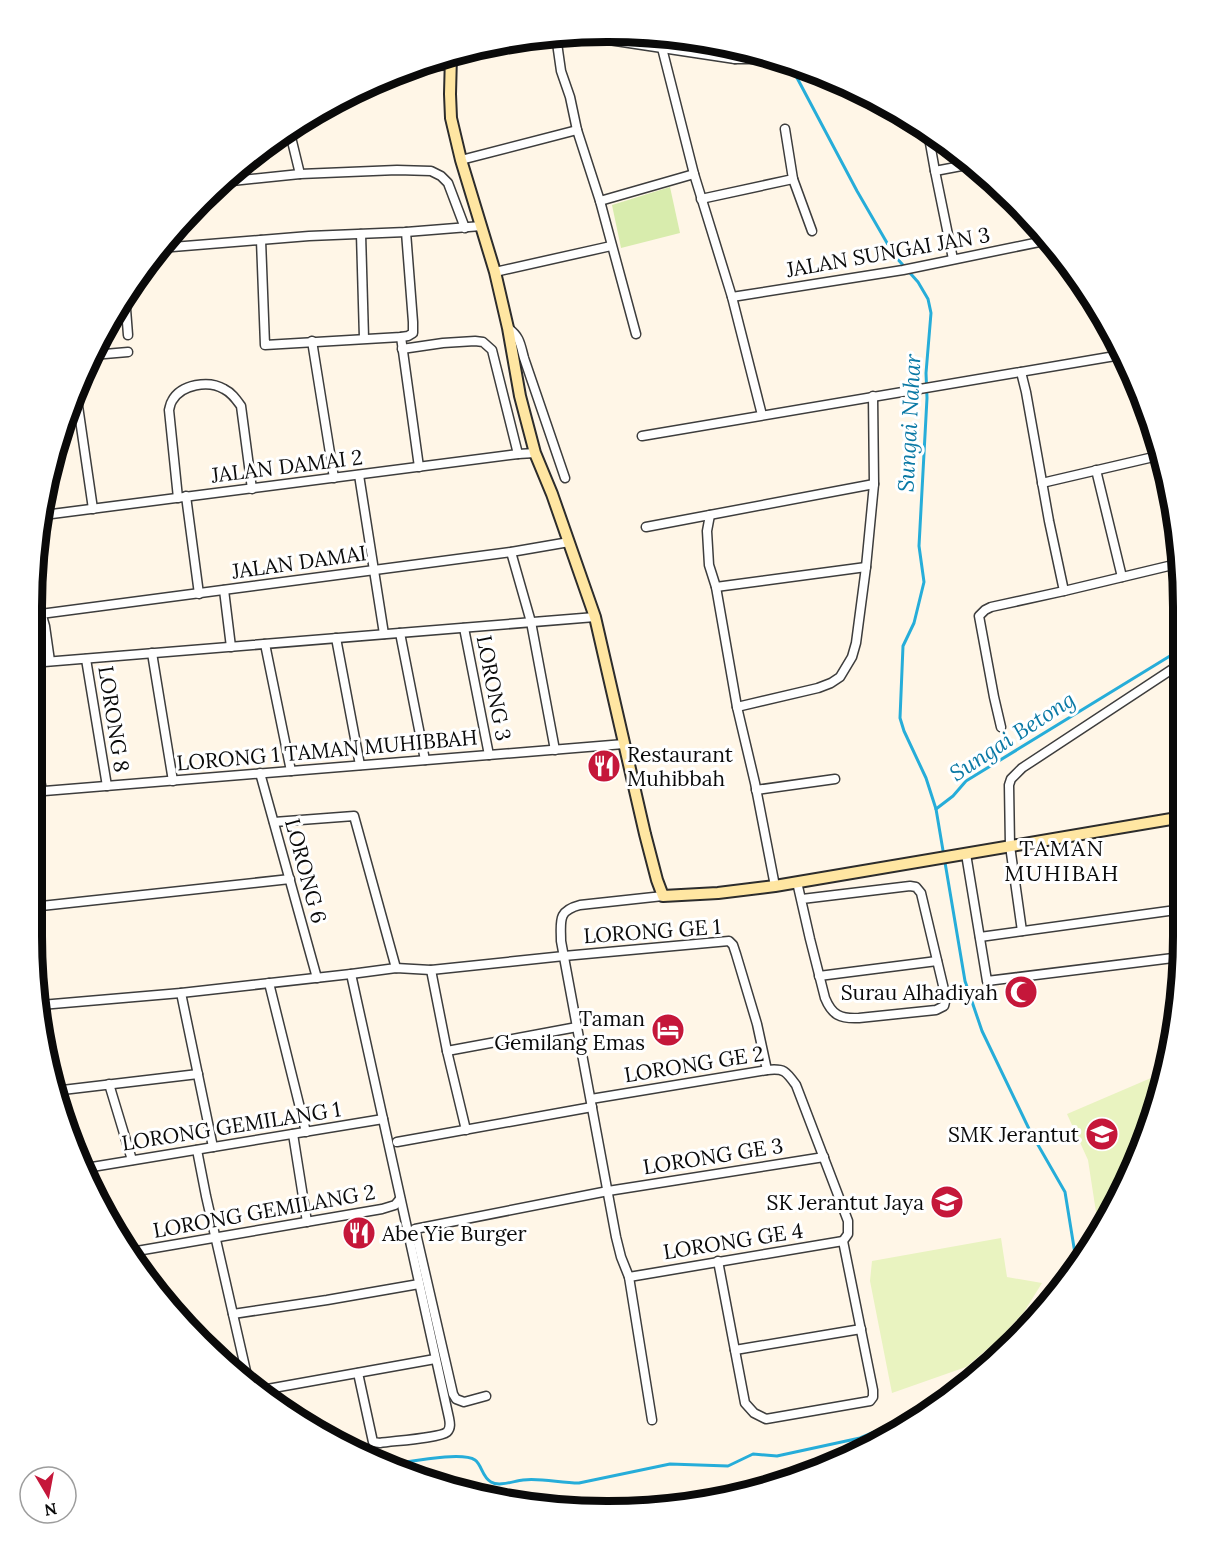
<svg xmlns="http://www.w3.org/2000/svg" width="1215" height="1543" font-family="Lora,serif">
<rect width="100%" height="100%" fill="#fff6e7"/>
<!-- green -->
<path fill="#d8ecad" d="M670 187 680 233 621 248 612 205Z"/>
<!-- pitch -->
<g fill="#e9f3c0">
<path d="M1165 1072 1140 1156 1111 1210 1096 1212 1088 1160 1067 1114Z"/>
<path d="M1001 1238 1007 1277 1042 1283 1024 1312 998 1340 966 1367 892 1393 870 1281 872 1261Z"/>
</g>
<g fill="none" stroke-linecap="round" stroke-linejoin="round">
<!-- stream -->
<g stroke="#26add9" stroke-width="3">
<path d="M793 65 795 74 857 191 894 255 918 282 928 299 931 313 926 373 927 398 919 546 924 582 914 623 903 646 900 718 904 731 926 778 936 809 965 981 982 1031 1030 1131 1065 1192 1077 1266"/>
<path d="M936 809 953 796 966 781 1183 648"/>
<path d="M392 1464C409 1462 462 1451 475 1460 482 1465 482 1477 491 1482 499 1487 514 1481 523 1480 542 1478 560 1483 579 1483L670 1464 728 1466 753 1454 777 1456 860 1438 884 1428 906 1427"/>
</g>
<!-- street casing -->
<g stroke="#3d3d3d" stroke-width="11">
<g id="street">
<path d="M547 36 609 40 735 59H757L770 56"/>
<path d="M556 36 561 71 570 97 577 130 600 201 636 334"/>
<path d="M662 36V48L694 174 732 297 762 415"/>
<path d="M735 59 736 48"/>
<path d="M410 68 450 65"/>
<path d="M928 132 935 171 953 259"/>
<path d="M290 133 300 174"/>
<path d="M461 160 577 130"/>
<path d="M935 171 972 164"/>
<path d="M793 179 812 231"/>
<path d="M232 181 300 174 397 170 431 171 441 176 448 183 465 228"/>
<path d="M701 199 793 179 785 129"/>
<path d="M600 201 694 174"/>
<path d="M361 234 364 338"/>
<path d="M261 240 265 345 401 337 408 336 413 333V322L406 232"/>
<path d="M160 248 309 236 406 232 481 226"/>
<path d="M495 272 611 246"/>
<path d="M125 296 128 335"/>
<path d="M732 297 903 270 1049 240"/>
<path d="M508 328C520 337 520 343 524 358L565 478"/>
<path d="M401 337 419 467"/>
<path d="M312 341 334 478"/>
<path d="M402 349 443 343 475 341 483 342 492 350 518 454"/>
<path d="M93 355 128 352"/>
<path d="M76 392 93 509"/>
<path d="M642 436 1121 355"/>
<path d="M1096 470 1122 577"/>
<path d="M359 475 384 634"/>
<path d="M1042 483 1162 455"/>
<path d="M186 496 199 594"/>
<path d="M178 498 169 410C170 407 170 404 172 401 181 384 209 380 224 389 232 393 236 399 241 406L252 489"/>
<path d="M44 515 518 454 535 453"/>
<path d="M710 515 707 531 709 565 716 587 737 707 755 783 775 886"/>
<path d="M646 527 874 484"/>
<path d="M511 552 531 622 555 750"/>
<path d="M33 585 45 626 50 661"/>
<path d="M716 587 866 567"/>
<path d="M224 590 231 647"/>
<path d="M1064 591 1181 563"/>
<path d="M33 615 511 552 569 542"/>
<path d="M464 628 489 755"/>
<path d="M400 633 425 760"/>
<path d="M336 638 360 765"/>
<path d="M265 644 291 771"/>
<path d="M152 653 173 781"/>
<path d="M86 659 107 786"/>
<path d="M32 663 595 617"/>
<path d="M737 707 818 688 831 683 840 677 852 657 856 643 866 567 874 484 873 396"/>
<path d="M1001 727 994 697 979 616 985 610 991 607 1064 591 1049 521 1026 392 1021 372"/>
<path d="M32 735 42 791"/>
<path d="M260 773 317 978"/>
<path d="M756 790 835 779"/>
<path d="M32 792 624 744"/>
<path d="M274 822 354 816 396 968"/>
<path d="M966 854 987 981 1181 957"/>
<path d="M797 882 810 939 825 998C832 1015 840 1019 859 1018L936 1010 944 1006 946 998 921 893 916 887 910 886 802 899"/>
<path d="M32 907 290 879"/>
<path d="M1022 931 1010 846 1009 785 1011 779 1022 768 1183 662"/>
<path d="M980 937 1183 909"/>
<path d="M431 970 447 1051 466 1130"/>
<path d="M351 974 449 1418C450 1423 451 1428 447 1432 440 1438 392 1441 380 1443L373 1442 358 1373"/>
<path d="M819 976 937 961"/>
<path d="M269 983 306 1132"/>
<path d="M181 993 213 1147"/>
<path d="M41 1005 181 993 351 974 396 968 431 970 564 956 729 941 733 945 736 954 757 1024 767 1070"/>
<path d="M447 1051 577 1027"/>
<path d="M109 1084 132 1160"/>
<path d="M54 1091 198 1074"/>
<path d="M591 1099 767 1070C784 1068 786 1071 796 1085L848 1221V1234L843 1241 873 1390V1397L870 1401 766 1419 754 1413 745 1403 718 1261"/>
<path d="M293 1134 307 1222"/>
<path d="M397 1142 592 1107"/>
<path d="M197 1150 206 1196 248 1380"/>
<path d="M86 1168 383 1119"/>
<path d="M131 1252 382 1209 395 1205 400 1199"/>
<path d="M629 1277 843 1241"/>
<path d="M233 1314 327 1300 419 1284"/>
<path d="M735 1350 861 1329"/>
<path d="M262 1390 435 1359"/>
<path d="M486 1396 464 1402 456 1399 453 1394 415 1229 608 1191 824 1157"/>
<path d="M652 1420 629 1277 621 1257 616 1237 561 941C561 921 557 911 580 905L663 896"/>
</g>
</g>
<!-- secondary casing -->
<g stroke="#2c2c2c" stroke-width="14">
<path id="secondary" d="M451 55 450 94 451 118 461 160 495 272 508 328 520 396 535 453 552 494 595 617 645 834 657 880 663 896 718 893 775 886 1183 817"/>
</g>
<!-- street -->
<use href="#street" stroke="#fff" stroke-width="8"/>
<!-- secondary -->
<use href="#secondary" stroke="#ffe6a2" stroke-width="10"/>
</g>
<!-- icons -->
<defs>
<g id="restaurant-disc" transform="scale(1.725)"><circle r="9.5" fill="#c5173a" stroke="#fff"/><path d="M-5-6h1v4h1v-4h1v4h1v-4h1v5L-1.5 .5V6h-2V.5L-5-1ZM5-6V6H3V1.5H1.5Q1.5-4 5-6Z" fill="#fff"/></g>
<g id="mosque-disc" transform="scale(1.725)"><circle r="9.5" fill="#c5173a" stroke="#fff"/><path d="M3.5-4.9A6 6 0 1 0 3.5 4.9A5 5 0 1 1 3.5-4.9Z" fill="#fff"/></g>
<g id="hotel-disc" transform="scale(1.725)"><circle r="9.5" fill="#c5173a" stroke="#fff"/><path d="M-6-4.5h1.5V1H6V5H4.5V3h-9V5H-6ZM-4 0a1.8 1.8 0 1 1 3.6 0ZM.5 0V-2.5h3Q6-2.5 6 0Z" fill="#fff"/></g>
<g id="school-disc" transform="scale(1.725)"><circle r="9.5" fill="#c5173a" stroke="#fff"/><path d="M0-5L7-2L0 1L-7-2ZM-4 1L0 2.5L4 1V4Q0 6-4 4Z" fill="#fff"/></g>
</defs>
<g fill-rule="evenodd">
<use href="#restaurant-disc" x="604" y="766"/>
<use href="#mosque-disc" x="1021" y="992"/>
<use href="#hotel-disc" x="668" y="1030"/>
<use href="#school-disc" x="1102" y="1134"/>
<use href="#school-disc" x="947" y="1202"/>
<use href="#restaurant-disc" x="359" y="1233"/>
</g>
<g text-anchor="middle" dominant-baseline="central" stroke-width="6" stroke-linejoin="round" paint-order="stroke">
<!-- street labels -->
<g font-size="21" fill="#0a0a0a" stroke="#fff">
<text transform="translate(888 252) rotate(-10)">JALAN SUNGAI JAN 3</text>
<text transform="translate(287 466) rotate(-7)">JALAN DAMAI 2</text>
<text transform="translate(299 562) rotate(-8)">JALAN DAMAI</text>
<text transform="translate(494 688) rotate(79)">LORONG 3</text>
<text transform="translate(114 719) rotate(81)">LORONG 8</text>
<text transform="translate(327 750) rotate(-5)">LORONG 1 TAMAN MUHIBBAH</text>
<text transform="translate(306 871) rotate(75)">LORONG 6</text>
<text transform="translate(652 931) rotate(-4)">LORONG GE 1</text>
<text transform="translate(694 1064) rotate(-9)">LORONG GE 2</text>
<text transform="translate(231 1126) rotate(-9)">LORONG GEMILANG 1</text>
<text transform="translate(713 1156) rotate(-9)">LORONG GE 3</text>
<text transform="translate(264 1211) rotate(-10)">LORONG GEMILANG 2</text>
<text transform="translate(733 1241) rotate(-9)">LORONG GE 4</text>
</g>
<!-- poi labels -->
<g font-size="21" fill="#0a0a0a" stroke="#fff" text-anchor="end">
<text x="627" y="754" text-anchor="start">Restaurant<tspan x="627" dy="24">Muhibbah</tspan></text>
<text x="998" y="992">Surau Alhadiyah</text>
<text x="645" y="1018">Taman<tspan x="645" dy="24">Gemilang Emas</tspan></text>
<text x="1079" y="1134">SMK Jerantut</text>
<text x="924" y="1202">SK Jerantut Jaya</text>
<text x="382" y="1233" text-anchor="start">Abe Yie Burger</text>
</g>
<!-- water labels -->
<g font-size="22" font-style="italic" fill="#0a79a5" stroke="#fff">
<text transform="translate(909 423) rotate(-87)">Sungai Nahar</text>
<text transform="translate(1012 736) rotate(-33)">Sungai Betong</text>
</g>
<!-- neighbourhood labels -->
<g font-size="22" letter-spacing="1.5" fill="#0a0a0a" stroke="#fff">
<text x="1062" y="848">TAMAN<tspan x="1062" dy="25">MUHIBAH</tspan></text>
</g>
</g>
<!-- crop -->
<path d="M0 0H1215V1543H0ZM607 42H608A565 565 0 0 1 1173 607V936A565 565 0 0 1 608 1501H607A565 565 0 0 1 42 936V607A565 565 0 0 1 607 42Z" fill="#fff" fill-rule="evenodd"/>
<path fill="none" stroke="#0a0a0a" stroke-width="8" d="M607 42H608A565 565 0 0 1 1173 607V936A565 565 0 0 1 608 1501H607A565 565 0 0 1 42 936V607A565 565 0 0 1 607 42Z"/>
<!-- north arrow -->
<g transform="translate(48 1495) rotate(170)"><circle r="28" fill="#ffffff" stroke="#9d9d9d" stroke-width="1.5"/>
<path d="M0-4.5L10 22L0 15L-10 22Z" fill="#c5173a"/>
<text y="-9" font-size="16" font-weight="bold" text-anchor="middle" fill="#0a0a0a">N</text>
</g>
</svg>
